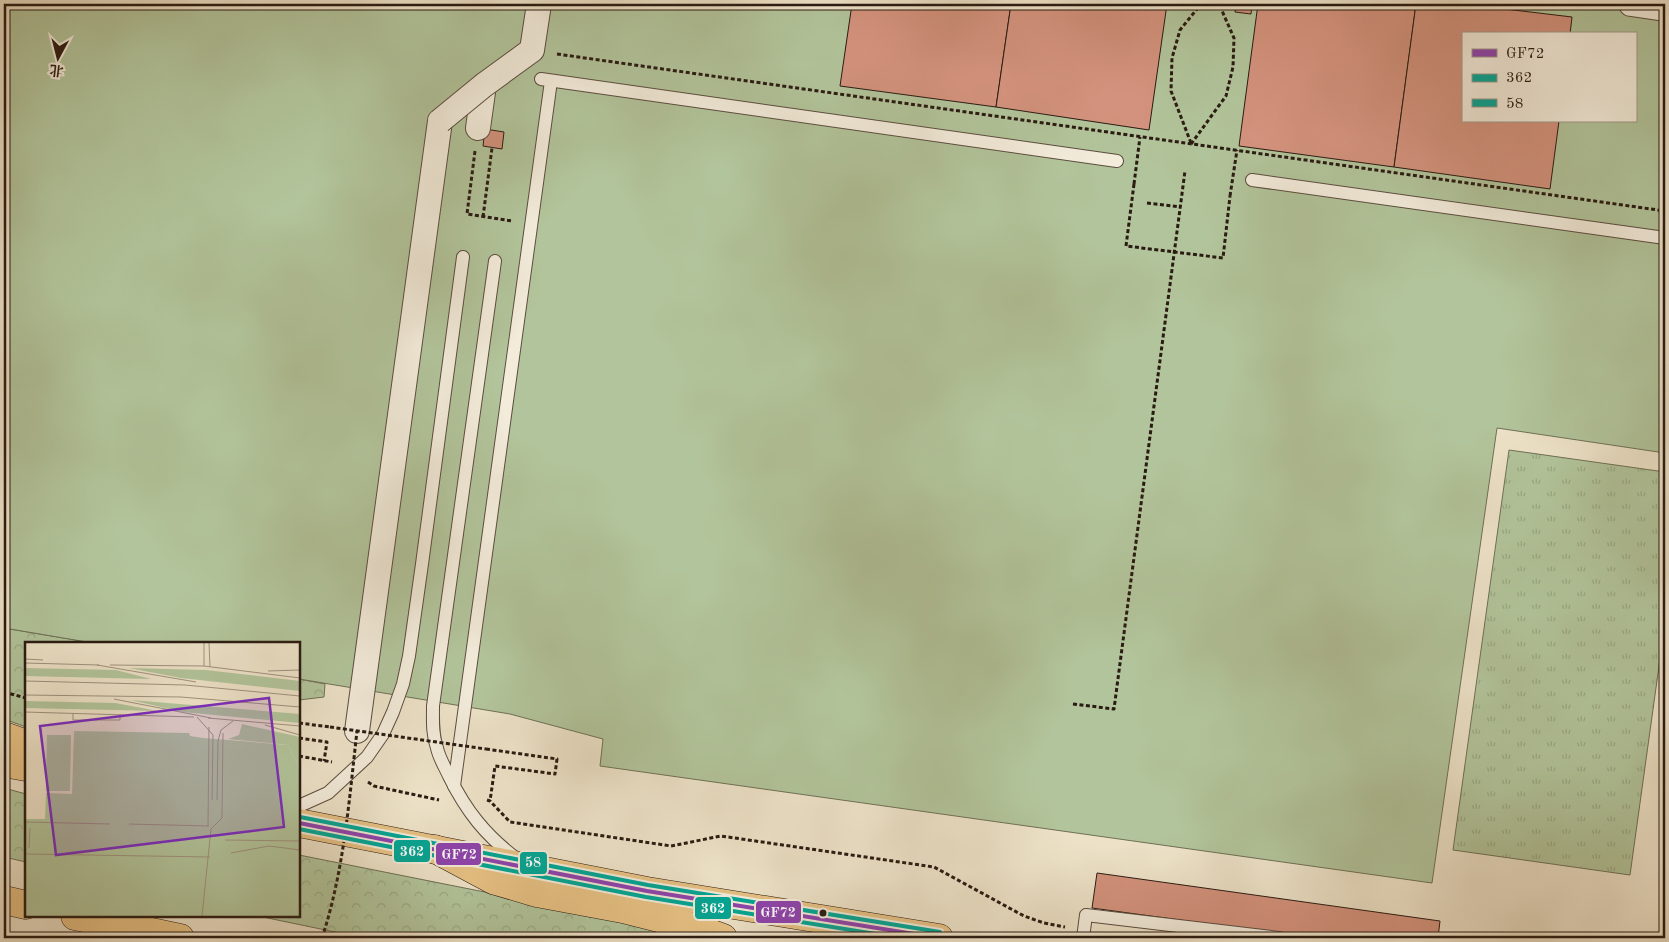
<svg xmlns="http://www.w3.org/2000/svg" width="1669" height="942" font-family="'Old Standard TT','Noto Serif SC',serif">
<defs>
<pattern id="grass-tufts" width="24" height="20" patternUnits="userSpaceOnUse" patternTransform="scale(1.25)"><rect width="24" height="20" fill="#b2c49b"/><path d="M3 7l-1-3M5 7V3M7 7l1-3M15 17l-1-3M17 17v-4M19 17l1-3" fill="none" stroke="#99a884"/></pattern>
<pattern id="forest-crowns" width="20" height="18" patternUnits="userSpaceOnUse" patternTransform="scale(1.25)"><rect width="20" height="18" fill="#b2c49b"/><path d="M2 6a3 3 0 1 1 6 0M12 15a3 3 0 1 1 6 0" fill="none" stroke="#99a884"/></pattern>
</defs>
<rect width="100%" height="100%" fill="#ede2c8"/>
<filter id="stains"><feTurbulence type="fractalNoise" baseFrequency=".004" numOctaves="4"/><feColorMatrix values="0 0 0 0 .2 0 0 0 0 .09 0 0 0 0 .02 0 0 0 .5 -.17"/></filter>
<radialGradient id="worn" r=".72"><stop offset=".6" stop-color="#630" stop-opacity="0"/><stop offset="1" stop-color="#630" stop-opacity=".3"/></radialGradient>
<!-- grass -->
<path fill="url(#grass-tufts)" stroke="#6e7056" d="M1509 450 1665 472V623L1630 875 1453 850Z"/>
<!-- forest -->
<g fill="url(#forest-crowns)" stroke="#6e7056">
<path d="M4 628 93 643H26V727L4 719Z"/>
<path d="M299 679 325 684 324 697 299 700Z"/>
<path d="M4 788 26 794V862L4 857Z"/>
<path d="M299 855 635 922 694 938H364L258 916H299Z"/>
</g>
<!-- garden -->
<path fill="#b2c49b" stroke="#6e7056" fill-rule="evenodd" d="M4 4H1665V453L1497 428 1432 883 600 766 603 739 510 714 299 679V643H93L4 628ZM1463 34H1635V121H1463Z"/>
<!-- building -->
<g fill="#d3927d" stroke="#2a1b12">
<path d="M852 4H1011L996 107 840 86Z"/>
<path d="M1011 4H1167L1149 130 996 107Z"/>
<path d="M1236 4H1252L1251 14 1235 12Z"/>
<path d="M1258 4H1416L1394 167 1239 146Z"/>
<path d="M1416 4H1463L1572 17 1570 34H1463V121H1559L1550 189 1394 167Z"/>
<path d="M485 129 504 132 502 149 483 146Z"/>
<path d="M1097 873 1440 921 1438 938H1312L1092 908Z"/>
</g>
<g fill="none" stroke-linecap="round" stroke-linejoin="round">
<!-- lane casing -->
<g stroke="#5b4d40" stroke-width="14">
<g id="lane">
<path d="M541 79 1117 161"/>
<path d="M1252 180 1665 238"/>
<path d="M495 261 433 706C433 720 432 734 437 748 439 758 445 767 449 776 466 811 486 836 517 859"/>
<path d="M454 786 551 81"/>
<path d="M299 806 328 793 367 757 383 734 393 712 403 684 409 656 422 564 463 257"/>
<path d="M1083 938 1086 915 1279 938"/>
</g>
</g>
<!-- street casing -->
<g stroke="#5b4d40" stroke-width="26">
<g id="street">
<path d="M1631 4 1665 9"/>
<path d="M478 128 484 85"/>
<path d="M357 731 440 121"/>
</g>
</g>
<!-- primary casing -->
<g stroke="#2a1b12" stroke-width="29">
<g id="primary">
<path d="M4 736 26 744"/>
<path d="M4 763 26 767"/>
<path d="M299 823 647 891 939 938"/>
</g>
</g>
<!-- highway casing -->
<g stroke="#2a1b12" stroke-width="29">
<g id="highway">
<path d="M435 849 493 880 537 893 623 909 690 926 723 938"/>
<path d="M4 900 26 905"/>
<path d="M75 916 180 938"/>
</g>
</g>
<!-- path -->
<g stroke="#2a1b12" stroke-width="3" stroke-dasharray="4 2.5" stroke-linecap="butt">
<path d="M1191 143 1171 91 1172 58 1180 30 1201 4"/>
<path d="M1191 144 1226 96 1233 67 1234 38 1219 4"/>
<path d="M475 151 467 214 512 221"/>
<path d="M1134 184 1126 246 1223 258 1230 196"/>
<path d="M1147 203 1181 207"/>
<path d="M483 217 492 148"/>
<path d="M4 692 26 698"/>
<path d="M1073 704 1114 709 1185 171"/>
<path d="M299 723 330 727"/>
<path d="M299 738 327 742 324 761"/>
<path d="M486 749 557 759 555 774 495 766 490 801"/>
<path d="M299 756 332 762"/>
<path d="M368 782 374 786 439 800"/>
<path d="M487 800 490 801 510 822 671 846 721 836 934 867 1024 916 1044 923 1065 927"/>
</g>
<!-- lane -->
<use href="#lane" stroke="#f3ecdb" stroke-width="12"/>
<!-- street -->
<use href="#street" stroke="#f3ecdb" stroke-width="24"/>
<!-- primary -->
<use href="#primary" stroke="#e6c184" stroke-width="28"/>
<!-- highway -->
<use href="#highway" stroke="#e6c184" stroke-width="28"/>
<!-- street-bridge casing -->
<g stroke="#5b4d40" stroke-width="26" stroke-linecap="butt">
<path id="street-bridge" d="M440 121 484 85 532 50 539 4"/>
</g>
<!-- path-bridge -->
<g stroke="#2a1b12" stroke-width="3" stroke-dasharray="4 2.5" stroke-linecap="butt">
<path d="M557 54 1665 211"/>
<path d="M1134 184 1140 137"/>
<path d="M1230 196 1237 150"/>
<path d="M330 727 486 749"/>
<path d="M322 938C344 871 349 801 357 731"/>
</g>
<!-- street-bridge -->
<use href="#street-bridge" stroke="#f3ecdb" stroke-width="24"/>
<!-- bus-1 casing -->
<g stroke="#f3ecdb" stroke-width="8">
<path id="bus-1" d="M299 823 647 891 939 938"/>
</g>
<!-- bus-2 casing -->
<g stroke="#f3ecdb" stroke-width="8">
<path id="bus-2" d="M299 829 646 897 901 938"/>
</g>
<!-- bus-3 casing -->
<g stroke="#f3ecdb" stroke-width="8">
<path id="bus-3" d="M300 817 648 885 940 932"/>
</g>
<!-- bus-1 -->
<use href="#bus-1" stroke="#8e44ad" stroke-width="4"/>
<!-- bus-2 -->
<use href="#bus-2" stroke="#03a695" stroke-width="4"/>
<!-- bus-3 -->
<use href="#bus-3" stroke="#03a695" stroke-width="4"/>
</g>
<!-- markers -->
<circle fill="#2a1b12" stroke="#f3ecdb" stroke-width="2" cx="823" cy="913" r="4.5"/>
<!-- overview -->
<g transform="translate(25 642)">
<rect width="275" height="275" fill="#ede2c8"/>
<path d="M0 26 91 28 126 37 0 34ZM0 59 90 61 133 69 0 66ZM22 93H46L45 149H21Z" fill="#b2c49b"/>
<path d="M104 26 181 28 275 39V49L156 36ZM106 58 275 72V81L157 70ZM217 82 275 95V127L263 103 203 97 214 93Z" fill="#b2c49b"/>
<path d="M49 89 164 91 165 94 178 96 263 103 275 127V274H0V177H20L21 151 47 152Z" fill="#b2c49b"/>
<path fill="none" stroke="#9f927f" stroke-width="1" d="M179 1V24M184 1 185 25M0 17 18 18M0 21 74 23M72 23 171 40M85 23 179 24 275 36M243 29 275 28M0 39 160 43 275 54M0 53 156 55 275 65M89 57 186 76M0 70 169 75M48 71V78H95V72M172 75 188 93 187 158M183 76 275 84M240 83 275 93M192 158 193 99 196 88 208 79M0 180 85 182M104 182 184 184M183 184 184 85M200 198 275 199M4 206 5 186M206 211 244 204 275 208M0 212 185 215M177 274 186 187 197 176 198 91"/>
<path fill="#7b2cbf" fill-opacity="0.15" stroke="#7b2cbf" stroke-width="2.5" d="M244 56 259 185 31 213 15 84Z"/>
<rect width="275" height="275" fill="none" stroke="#2a1b12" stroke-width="2.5"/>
</g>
<g stroke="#f3ecdb" stroke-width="2">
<rect x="393" y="839" width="38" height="24" rx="5" fill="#03a695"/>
<rect x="435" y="842" width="47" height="24" rx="5" fill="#8e44ad"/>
<rect x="519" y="851" width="29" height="24" rx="5" fill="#03a695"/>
<rect x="694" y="896" width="38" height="24" rx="5" fill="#03a695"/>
<rect x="755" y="900" width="47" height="24" rx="5" fill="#8e44ad"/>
</g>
<g font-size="14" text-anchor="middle" font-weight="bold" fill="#fff">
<text x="412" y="856">362</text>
<text x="459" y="859">GF72</text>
<text x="533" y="867">58</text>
<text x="713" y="913">362</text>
<text x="778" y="917">GF72</text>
</g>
<!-- margin -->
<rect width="1669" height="942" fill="none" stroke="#ede2c8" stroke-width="20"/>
<rect x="5" y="5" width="1659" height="932" fill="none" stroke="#2a1b12" stroke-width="2.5"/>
<rect x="10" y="10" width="1649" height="922" fill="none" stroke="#2a1b12"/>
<!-- legend -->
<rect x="1462" y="32" width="175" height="90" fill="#f3ecdb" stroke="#a3988b"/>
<rect x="1472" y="49" width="25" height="8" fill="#8e44ad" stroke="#a3988b"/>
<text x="1506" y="58" font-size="15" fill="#2a1b12">GF72</text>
<rect x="1472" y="74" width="25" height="8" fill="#03a695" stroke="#a3988b"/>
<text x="1506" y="82" font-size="15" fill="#2a1b12">362</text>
<rect x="1472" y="99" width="25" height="8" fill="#03a695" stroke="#a3988b"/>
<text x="1506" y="108" font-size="15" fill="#2a1b12">58</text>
<!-- north arrow -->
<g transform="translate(58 58) rotate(187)" stroke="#f3ecdb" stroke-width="4" paint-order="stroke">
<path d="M0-4L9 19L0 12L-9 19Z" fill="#2a1b12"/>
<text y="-8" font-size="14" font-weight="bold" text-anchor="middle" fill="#2a1b12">北</text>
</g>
<rect width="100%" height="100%" filter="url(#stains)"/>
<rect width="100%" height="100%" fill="url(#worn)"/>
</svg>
